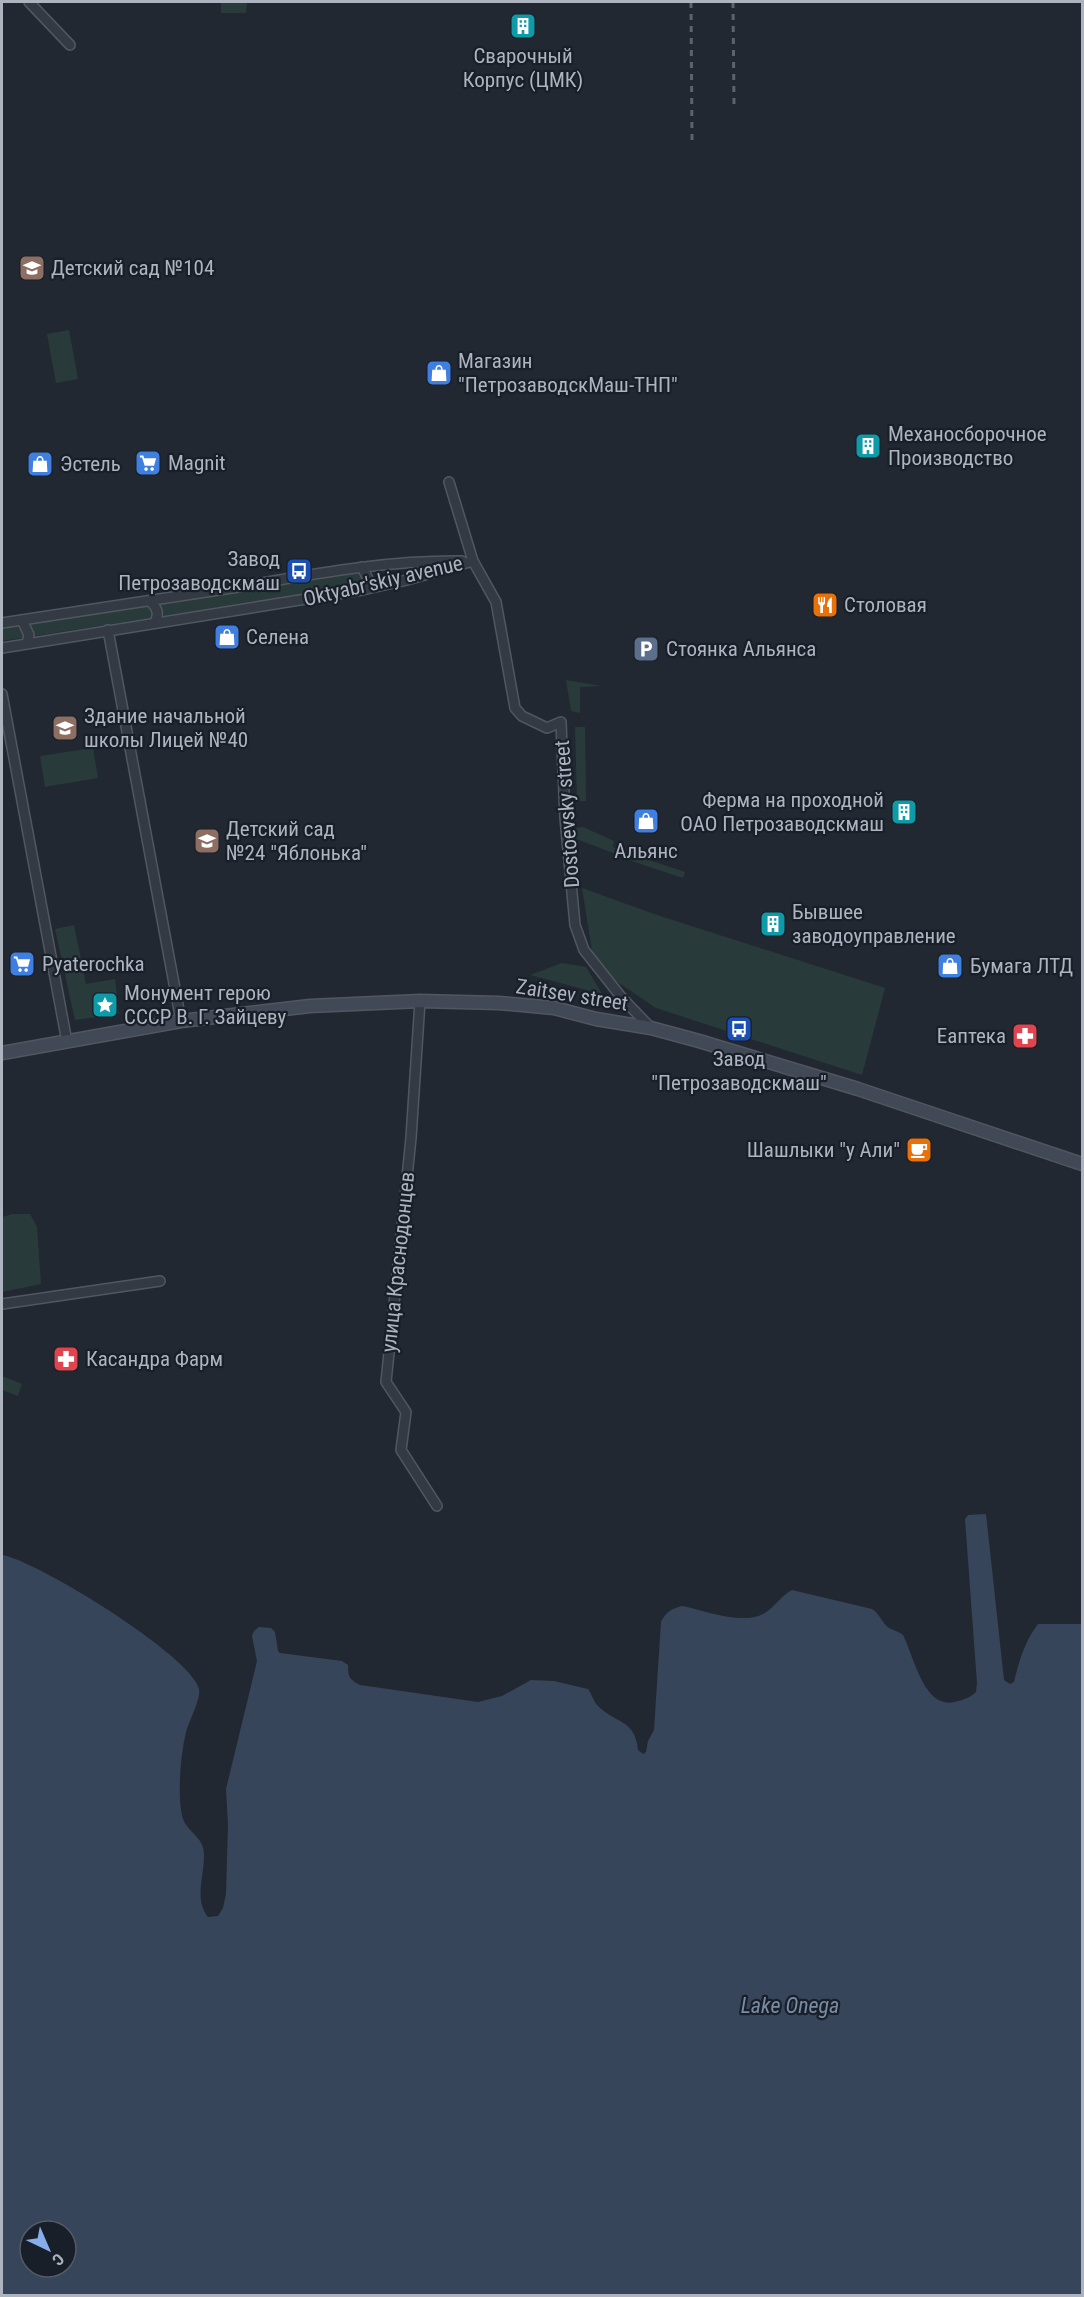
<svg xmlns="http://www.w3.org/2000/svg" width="1084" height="2297" font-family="'Roboto Condensed',sans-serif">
<rect width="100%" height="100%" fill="#212832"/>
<!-- green -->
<g fill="#293a3a">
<path d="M221 2H247L246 13H221Z"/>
<path d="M69 330 78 379 56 383 47 334Z"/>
<path d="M357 572 361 577 362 583 357 586 2 641V627Z"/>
<path d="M566 680 601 686 580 687V713L571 711Z"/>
<path d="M575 727H585L586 801H577Z"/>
<path d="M93 748 98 778 45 787 40 756Z"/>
<path d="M583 827 614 841 613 847 627 853 626 858 574 838 575 828Z"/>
<path d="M634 855 685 872 683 878 632 861Z"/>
<path d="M582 888 657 915 885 988 862 1075 656 1008 616 981 592 951Z"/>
<path d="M74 925 86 984 115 979 119 1014 75 1020 55 929Z"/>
<path d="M562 963 586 967 602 994 530 975Z"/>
<path d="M12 1214H30L37 1227 41 1284 2 1292V1217Z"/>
<path d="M2 1376 22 1384 18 1396 2 1390Z"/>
</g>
<!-- water -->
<path fill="#37455a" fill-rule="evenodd" d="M986 1514 1004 1680 1010 1684 1014 1682C1019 1661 1025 1641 1038 1624H1082V2295H2V1555C36 1560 192 1656 199 1689 201 1699 189 1721 186 1732 181 1753 179 1778 180 1800 181 1809 181 1819 187 1826 196 1838 204 1840 204 1856 204 1878 194 1899 208 1917L218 1916 223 1908 226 1894 228 1825 226 1789 257 1661 252 1636 254 1631 259 1627 271 1628 275 1632 278 1651 280 1653 342 1661 348 1665C348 1677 349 1679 360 1685L478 1702 502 1696 531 1680 554 1681 588 1689C592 1694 593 1701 598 1706 616 1724 635 1719 638 1750L643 1754 646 1752 648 1741 654 1730 661 1622C666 1612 672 1608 683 1606 706 1611 741 1625 763 1614 775 1608 780 1596 792 1590L872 1609C880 1614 882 1623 889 1628 895 1631 898 1631 903 1635 914 1657 924 1709 954 1702 963 1700 970 1698 976 1692L977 1683 965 1519 968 1515ZM30 2231H66V2267H30Z"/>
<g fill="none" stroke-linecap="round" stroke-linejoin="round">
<!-- minor casing -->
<g stroke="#515761" stroke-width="12">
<g id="minor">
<path d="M29 2 70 45"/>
<path d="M449 482 473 561 496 602 515 708 522 716 547 728 561 722 565 818 575 925 584 950 622 998 651 1028"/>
<path d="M362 567 368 579 367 585 362 590"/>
<path d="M150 601C158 609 159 613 155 623"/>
<path d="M22 620 29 635 27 643"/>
<path d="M2 623C78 611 155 600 232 588 309 575 384 560 462 561"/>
<path d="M108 630 181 1021"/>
<path d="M2 648 362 590 407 580 473 561"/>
<path d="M2 694 67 1042"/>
<path d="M420 1001 411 1138 386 1382 406 1412 401 1450 437 1506"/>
<path d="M2 1304 160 1281"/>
</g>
</g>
<!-- secondary casing -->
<g stroke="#515761" stroke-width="15">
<path id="secondary" d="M2 1053 181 1021 310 1006 420 1001 499 1003 554 1008 596 1019 651 1028 699 1041 858 1089 1082 1164"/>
</g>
<!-- minor -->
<use href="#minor" stroke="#343a43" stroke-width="9"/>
<!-- secondary -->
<use href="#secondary" stroke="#424956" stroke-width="12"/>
<!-- rail -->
<g stroke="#5b636f" stroke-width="3" stroke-dasharray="6 6" stroke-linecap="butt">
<path d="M691 2 692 140"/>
<path d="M733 2 734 105"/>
</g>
</g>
<!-- icons -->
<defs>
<g id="building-square" transform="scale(1.35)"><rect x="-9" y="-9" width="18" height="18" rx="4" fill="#0f9aa8" stroke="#191f28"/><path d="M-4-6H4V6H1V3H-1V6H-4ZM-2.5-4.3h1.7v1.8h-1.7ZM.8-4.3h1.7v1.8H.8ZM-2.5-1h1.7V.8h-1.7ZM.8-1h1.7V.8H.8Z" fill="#fff"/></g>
<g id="school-square" transform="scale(1.35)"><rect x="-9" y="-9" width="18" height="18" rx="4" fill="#8d6e63" stroke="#191f28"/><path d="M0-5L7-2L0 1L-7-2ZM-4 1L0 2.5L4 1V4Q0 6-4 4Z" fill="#fff"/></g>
<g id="shop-square" transform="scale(1.35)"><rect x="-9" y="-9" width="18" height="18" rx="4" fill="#3f7fe0" stroke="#191f28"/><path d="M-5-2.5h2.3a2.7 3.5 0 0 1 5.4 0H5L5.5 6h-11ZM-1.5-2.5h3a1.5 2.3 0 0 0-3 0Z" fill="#fff"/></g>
<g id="supermarket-square" transform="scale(1.35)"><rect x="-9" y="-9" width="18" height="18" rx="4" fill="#3f7fe0" stroke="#191f28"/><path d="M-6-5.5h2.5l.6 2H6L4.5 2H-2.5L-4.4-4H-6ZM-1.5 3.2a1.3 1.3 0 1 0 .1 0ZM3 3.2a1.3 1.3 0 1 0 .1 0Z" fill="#fff"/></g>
<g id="bus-square" transform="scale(1.35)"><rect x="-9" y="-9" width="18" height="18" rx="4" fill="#1a4fb4" stroke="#191f28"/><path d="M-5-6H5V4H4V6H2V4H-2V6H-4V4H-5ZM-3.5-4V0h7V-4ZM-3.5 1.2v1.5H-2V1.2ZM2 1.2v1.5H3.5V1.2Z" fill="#fff"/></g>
<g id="restaurant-square" transform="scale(1.35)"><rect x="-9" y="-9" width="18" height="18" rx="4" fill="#e8710a" stroke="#191f28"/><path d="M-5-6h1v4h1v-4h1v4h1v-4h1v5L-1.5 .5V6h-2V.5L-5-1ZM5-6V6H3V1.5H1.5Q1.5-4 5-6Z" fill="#fff"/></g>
<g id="parking-square" transform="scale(1.35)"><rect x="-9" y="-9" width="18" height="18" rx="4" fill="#5c6f8a" stroke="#191f28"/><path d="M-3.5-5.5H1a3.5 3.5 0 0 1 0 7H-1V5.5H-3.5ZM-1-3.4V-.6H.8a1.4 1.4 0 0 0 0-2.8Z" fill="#fff"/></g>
<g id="sight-square" transform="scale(1.35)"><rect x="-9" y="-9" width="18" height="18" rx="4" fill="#0f9aa8" stroke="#191f28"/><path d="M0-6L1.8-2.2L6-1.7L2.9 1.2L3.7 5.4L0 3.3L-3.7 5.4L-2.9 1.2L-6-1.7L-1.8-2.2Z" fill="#fff"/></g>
<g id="pharmacy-square" transform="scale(1.35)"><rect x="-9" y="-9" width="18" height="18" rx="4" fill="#e0444e" stroke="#191f28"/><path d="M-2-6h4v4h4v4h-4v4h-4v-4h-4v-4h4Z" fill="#fff"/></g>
<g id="cafe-square" transform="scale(1.35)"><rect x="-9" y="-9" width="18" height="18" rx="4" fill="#e8710a" stroke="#191f28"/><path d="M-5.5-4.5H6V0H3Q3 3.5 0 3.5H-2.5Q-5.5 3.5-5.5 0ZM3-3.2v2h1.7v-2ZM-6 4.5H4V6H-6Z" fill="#fff"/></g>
</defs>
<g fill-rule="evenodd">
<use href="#building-square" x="523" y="26"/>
<use href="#school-square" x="32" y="268"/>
<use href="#shop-square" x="439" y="373"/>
<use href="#building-square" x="868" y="446"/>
<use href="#supermarket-square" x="148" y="463"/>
<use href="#shop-square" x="40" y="464"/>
<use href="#bus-square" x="299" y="571"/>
<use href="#restaurant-square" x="825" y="605"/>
<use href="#shop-square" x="227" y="637"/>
<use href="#parking-square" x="646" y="649"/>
<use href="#school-square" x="65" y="728"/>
<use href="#building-square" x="904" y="812"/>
<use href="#shop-square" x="646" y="821"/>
<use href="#school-square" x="207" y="841"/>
<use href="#building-square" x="773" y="924"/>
<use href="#supermarket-square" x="22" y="964"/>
<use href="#shop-square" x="950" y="966"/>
<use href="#sight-square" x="105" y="1005"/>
<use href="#bus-square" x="739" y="1029"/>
<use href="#pharmacy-square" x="1025" y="1036"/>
<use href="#cafe-square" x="919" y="1150"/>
<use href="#pharmacy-square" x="66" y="1359"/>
</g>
<g text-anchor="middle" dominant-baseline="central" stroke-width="4.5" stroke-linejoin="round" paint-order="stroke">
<!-- poi labels -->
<g font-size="21" fill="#adb4c0" stroke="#191f28" text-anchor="start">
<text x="523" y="56" text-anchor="middle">Сварочный<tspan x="523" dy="24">Корпус (ЦМК)</tspan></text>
<text x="51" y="268">Детский сад №104</text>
<text x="458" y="361">Магазин<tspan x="458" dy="24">"ПетрозаводскМаш-ТНП"</tspan></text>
<text x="888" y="434">Механосборочное<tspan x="888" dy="24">Производство</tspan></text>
<text x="168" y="463">Magnit</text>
<text x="60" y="464">Эстель</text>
<text x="280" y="559" text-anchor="end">Завод<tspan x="280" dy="24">Петрозаводскмаш</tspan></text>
<text x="844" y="605">Столовая</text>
<text x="246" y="637">Селена</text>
<text x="666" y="649">Стоянка Альянса</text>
<text x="84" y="716">Здание начальной<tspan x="84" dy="24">школы Лицей №40</tspan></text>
<text x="884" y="800" text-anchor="end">Ферма на проходной<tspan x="884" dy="24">ОАО Петрозаводскмаш</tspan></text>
<text x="226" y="829">Детский сад<tspan x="226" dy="24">№24 "Яблонька"</tspan></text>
<text x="646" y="851" text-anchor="middle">Альянс</text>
<text x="792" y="912">Бывшее<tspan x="792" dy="24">заводоуправление</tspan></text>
<text x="42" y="964">Pyaterochka</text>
<text x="970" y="966">Бумага ЛТД</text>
<text x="124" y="993">Монумент герою<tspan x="124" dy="24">СССР В. Г. Зайцеву</tspan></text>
<text x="1006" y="1036" text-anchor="end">Еаптека</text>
<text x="739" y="1059" text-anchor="middle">Завод<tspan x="739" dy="24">"Петрозаводскмаш"</tspan></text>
<text x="900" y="1150" text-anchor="end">Шашлыки "у Али"</text>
<text x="86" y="1359">Касандра Фарм</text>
</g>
<!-- street labels -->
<g font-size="21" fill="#adb4c0" stroke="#191f28">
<text transform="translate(383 581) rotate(-13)">Oktyabr'skiy avenue</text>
<text transform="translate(567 814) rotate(-94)">Dostoevsky street</text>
<text transform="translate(572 995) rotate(9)">Zaitsev street</text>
<text transform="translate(398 1262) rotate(-84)">улица Краснодонцев</text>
</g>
<!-- water labels -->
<g font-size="22" font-style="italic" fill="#788ca6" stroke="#191f28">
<text x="790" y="2005">Lake Onega</text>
</g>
</g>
<!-- border -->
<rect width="1084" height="2297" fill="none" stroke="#adb4c0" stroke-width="6"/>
<!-- north arrow -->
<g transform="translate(48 2249) rotate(136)"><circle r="28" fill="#191f28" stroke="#545b65" stroke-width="1.5"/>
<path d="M0-4.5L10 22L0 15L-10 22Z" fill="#87adec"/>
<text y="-9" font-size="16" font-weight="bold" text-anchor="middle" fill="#adb4c0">С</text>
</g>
</svg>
